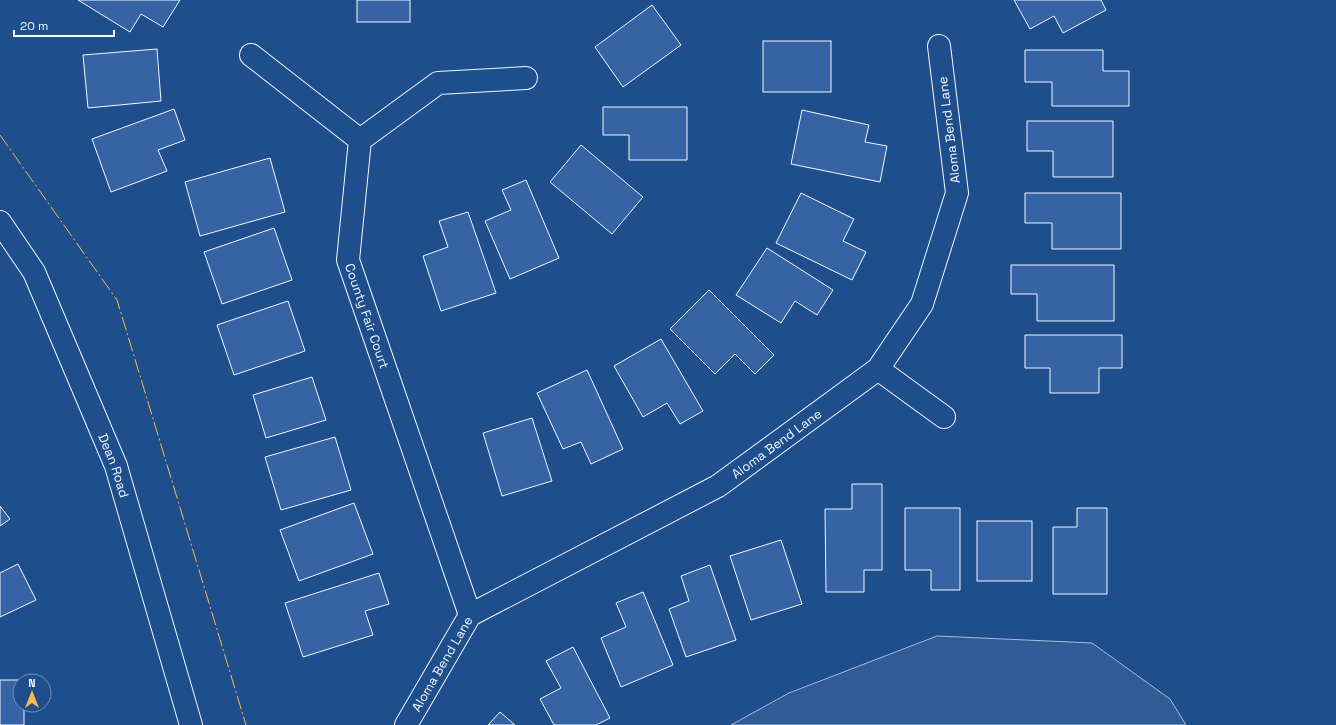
<svg xmlns="http://www.w3.org/2000/svg" width="1336" height="725" font-family="'Space Grotesk',sans-serif">
<rect width="100%" height="100%" fill="#1f4e8c"/>
<!-- built -->
<path fill="#305b95" stroke="#a8bbd7" d="M937 636 1092 643 1170 699 1186 725H731L789 693Z"/>
<!-- building -->
<g fill="#3563a3" stroke="#f2f6ff">
<path d="M78 0H180L163 27 141 14 130 32Z"/>
<rect x="357" y="0" width="53" height="22"/>
<path d="M1014 0H1101L1106 10 1063 33 1054 16 1030 29Z"/>
<path d="M652 5 681 45 623 87 595 47Z"/>
<rect x="763" y="41" width="68" height="51"/>
<path d="M157 49 161 101 88 108 83 55Z"/>
<path d="M1025 50H1103V71H1129V106H1052V82H1025Z"/>
<path d="M603 107H687V160H629V135H603Z"/>
<path d="M174 109 185 140 158 150 167 171 111 192 92 139Z"/>
<path d="M802 110 869 125 865 142 887 146 880 182 791 164Z"/>
<path d="M1027 121H1113V177H1053V151H1027Z"/>
<path d="M581 145 643 197 612 234 550 182Z"/>
<path d="M270 158 285 212 200 236 185 182Z"/>
<path d="M526 180 559 258 510 279 485 221 511 210 502 190Z"/>
<path d="M801 193 854 219 843 241 866 252 852 280 776 243Z"/>
<path d="M1025 193H1121V249H1052V223H1025Z"/>
<path d="M468 212 496 293 441 311 423 256 448 247 439 221Z"/>
<path d="M274 228 292 280 222 304 204 252Z"/>
<path d="M767 248 833 290 817 315 795 301 781 323 736 295Z"/>
<path d="M1011 265H1114V321H1037V294H1011Z"/>
<path d="M709 290 774 355 755 374 735 354 715 374 670 329Z"/>
<path d="M288 301 305 351 234 375 217 325Z"/>
<path d="M1025 335H1122V368H1099V393H1050V368H1025Z"/>
<path d="M661 339 703 411 680 424 667 403 643 417 614 366Z"/>
<path d="M587 370 623 449 591 464 581 442 563 449 537 393Z"/>
<path d="M312 377 326 420 266 438 253 395Z"/>
<path d="M532 418 552 481 502 496 483 433Z"/>
<path d="M335 437 351 490 281 510 265 457Z"/>
<path d="M852 484H882V570H864V592H826L825 509H852Z"/>
<path d="M354 503 373 554 299 581 280 530Z"/>
<path d="M0 506 10 519 0 526Z"/>
<path d="M905 508H960V590H931V570H905Z"/>
<path d="M1077 508H1107V594H1053V527H1077Z"/>
<rect x="977" y="521" width="55" height="60"/>
<path d="M781 540 802 604 751 620 730 556Z"/>
<path d="M18 564 36 600 0 617V573Z"/>
<path d="M710 565 736 640 686 657 669 609 689 601 681 576Z"/>
<path d="M379 573 389 604 365 611 373 635 303 657 285 603Z"/>
<path d="M643 592 673 665 621 687 601 638 626 627 616 603Z"/>
<path d="M573 647 610 718 596 725H554L540 699 561 688 546 661Z"/>
<path d="M0 680H24L20 681V705H24V725H0Z"/>
<path d="M500 712 515 725H488Z"/>
</g>
<g fill="none" stroke-linecap="round" stroke-linejoin="round">
<!-- street casing -->
<g stroke="#f2f6ff" stroke-width="24">
<g id="street">
<path d="M251 55 360 140"/>
<path d="M878 369 944 417"/>
<path d="M470 615 348 260 360 140 438 83 526 78"/>
<path id="s1" d="M406 725 470 615 718 486 878 369 922 304 957 193 939 46"/>
</g>
</g>
<!-- secondary casing -->
<g stroke="#f2f6ff" stroke-width="24">
<g id="secondary">
<path id="s2" d="M0 222 34 272 116 466 191 725"/>
</g>
</g>
<!-- street -->
<use href="#street" stroke="#1f4e8c" stroke-width="22"/>
<!-- secondary -->
<use href="#secondary" stroke="#1f4e8c" stroke-width="22"/>
<!-- power -->
<path stroke="#ffb74d" stroke-width="1" stroke-dasharray="14 3 2 3" stroke-linecap="butt" d="M0 135 117 300 246 725"/>
</g>
<g text-anchor="middle" dominant-baseline="central" stroke-width="3" stroke-linejoin="round" paint-order="stroke">
<!-- street labels -->
<g font-size="13" fill="#f2f6ff" stroke="#1f4e8c">
<text transform="translate(949 130) rotate(-97)">Aloma Bend Lane</text>
<text transform="translate(367 316) rotate(71)">County Fair Court</text>
<text stroke="none"><textPath href="#s1" startOffset="479">Aloma Bend Lane</textPath></text>
<text stroke="none"><textPath href="#s2" startOffset="270">Dean Road</textPath></text>
<text stroke="none"><textPath href="#s1" startOffset="71">Aloma Bend Lane</textPath></text>
</g>
</g>
<!-- north arrow -->
<g transform="translate(32 693)"><circle r="19" fill="#1f4e8c" stroke="#7391ba"/>
<path d="M0-3L7 15L0 10L-7 15Z" fill="#ffb74d"/>
<text y="-6" font-size="11" font-weight="bold" text-anchor="middle" fill="#f2f6ff">N</text>
</g>
<!-- scale -->
<path d="M14 30v6h100v-6" fill="none" stroke="#f2f6ff" stroke-width="2"/>
<text x="20" y="30" font-size="12" fill="#f2f6ff" stroke="#1f4e8c" stroke-width="3" paint-order="stroke">20 m</text>
</svg>
